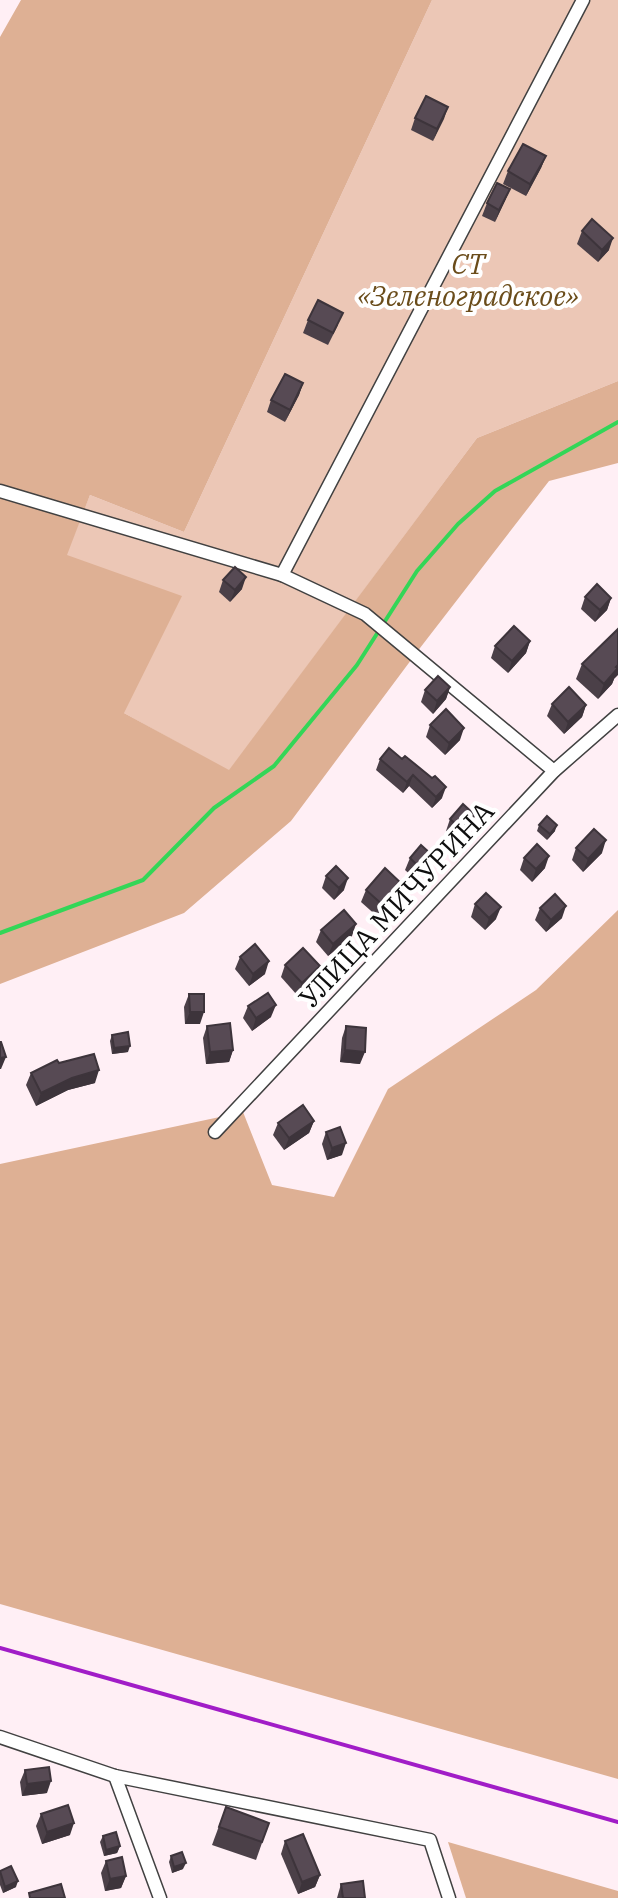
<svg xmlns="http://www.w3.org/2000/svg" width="618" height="1898" font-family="'IBM Plex Serif',serif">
<rect width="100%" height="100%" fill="#ffeff5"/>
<!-- green -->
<path fill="#ecc7b6" d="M432 0H618V381L477 438 229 771 124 713 66 555 90 495 184 532Z"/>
<!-- forest -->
<g fill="#deb094">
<path d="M21 0H432L184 532 90 495 67 555 182 596 124 713 229 770 477 438 618 381V463L549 481 420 648 291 821 184 913 0 984V37Z"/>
<path d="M618 910V1779L0 1604V1164L243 1112 272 1185 334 1197 388 1089 536 990Z"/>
<path d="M448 1842 618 1891V1898H466Z"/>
</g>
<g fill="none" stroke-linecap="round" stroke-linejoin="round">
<!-- stream -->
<path stroke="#33d657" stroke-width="4" d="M0 933 143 880 214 808 274 766 357 665 417 571 458 524 495 491 618 422"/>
<!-- minor casing -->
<g stroke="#414141" stroke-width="15">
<g id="minor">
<path d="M0 491 282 575 365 614 554 771"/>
<path d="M282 575 583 0"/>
<path d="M215 1132 554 771 618 715"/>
<path d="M0 1737 115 1776 430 1840 449 1898"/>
<path d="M115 1776 160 1898"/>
</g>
</g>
<!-- minor -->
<use href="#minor" stroke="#fff" stroke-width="12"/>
<!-- rail -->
<path stroke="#a11dc7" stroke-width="4" d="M0 1648 618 1822"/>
</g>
<!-- wall -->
<g fill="#4b4048">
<path d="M448 107 433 141 411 130 415 118Z"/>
<path d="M546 156 541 168 526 196 503 184 508 171Z"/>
<path d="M510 189 495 222 482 216 487 203Z"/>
<path d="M582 231 609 250 598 262 577 244Z"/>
<path d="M308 320 338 325 328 345 303 333Z"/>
<path d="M303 383 299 395 285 422 267 412 271 400Z"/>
<path d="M223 580 242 589 230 602 219 592Z"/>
<path d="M585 597 611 598 607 610 595 622 581 609Z"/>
<path d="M530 641 526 653 508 673 491 658 495 646Z"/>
<path d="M582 664 614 679 612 684 598 699 576 679Z"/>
<path d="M450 687 446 699 433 714 421 702 425 690Z"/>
<path d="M552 704 586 705 582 717 564 734 547 716Z"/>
<path d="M430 725 460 740 445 755 426 737Z"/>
<path d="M389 748 442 798 432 808 409 786 403 793 376 770 380 759Z"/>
<path d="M450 819 471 827 458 842 446 831Z"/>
<path d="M539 825 555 831 547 840 537 831Z"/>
<path d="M576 848 602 853 583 872 572 860Z"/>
<path d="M410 858 427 866 415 879 405 870Z"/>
<path d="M524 858 545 868 532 882 520 870Z"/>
<path d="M326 876 344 890 334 900 322 888Z"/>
<path d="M366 890 398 897 379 918 361 902Z"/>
<path d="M475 904 496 919 485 930 471 917Z"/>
<path d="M540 908 562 918 546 932 535 920Z"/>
<path d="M321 930 352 936 328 956 316 942Z"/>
<path d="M240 957 265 974 249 986 235 969Z"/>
<path d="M285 965 315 978 297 995 281 977Z"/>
<path d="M189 994 200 1024H185L184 1007Z"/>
<path d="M248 1006 271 1017 252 1031 243 1018Z"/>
<path d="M207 1026 233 1050 229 1062 206 1064 203 1038Z"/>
<path d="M346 1026 360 1064 340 1062 342 1038Z"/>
<path d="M112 1035 128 1052 112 1054 110 1041Z"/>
<path d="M59 1063 95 1083 68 1090 36 1106 26 1085 31 1073Z"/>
<path d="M314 1121 309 1133 284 1150 273 1135 278 1123Z"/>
<path d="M326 1132 342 1155 327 1160 322 1144Z"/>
<path d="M25 1770 47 1793 22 1796 20 1782Z"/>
<path d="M226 1807 269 1823 256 1860 212 1845Z"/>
<path d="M41 1814 70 1835 42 1844 36 1826Z"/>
<path d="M103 1836 120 1846 117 1853 104 1856 100 1842Z"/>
<path d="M285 1841 320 1875 315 1887 298 1894 281 1854Z"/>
<path d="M171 1856 183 1869 172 1873 169 1862Z"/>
<path d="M106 1861 126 1876 121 1888 105 1891 101 1873Z"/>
<path d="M0 1871 16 1887 3 1893 0 1885Z"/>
<path d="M341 1884 365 1898H337Z"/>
</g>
<!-- shaded-wall -->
<g fill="#3d343b">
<path d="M448 107 444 119 433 141 437 129Z"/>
<path d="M546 156 541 168 526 196 530 184Z"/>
<path d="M510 189 505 201 495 222 499 210Z"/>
<path d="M613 238 609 250 598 262 602 250Z"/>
<path d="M303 383 299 395 285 422 290 410Z"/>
<path d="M246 577 242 589 230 602 235 590Z"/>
<path d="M611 598 607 610 595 622 600 610Z"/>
<path d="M530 641 526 653 508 673 512 661Z"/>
<path d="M618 665V675L614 679 612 684 598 699 604 684Z"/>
<path d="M450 687 446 699 433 714 437 701Z"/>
<path d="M586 705 582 717 564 734 568 722Z"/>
<path d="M464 728 460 740 445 755 449 743Z"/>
<path d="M413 775 409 786 403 793 407 782Z"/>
<path d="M446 787 442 798 432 808 436 797Z"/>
<path d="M475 815 471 827 458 842 462 830Z"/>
<path d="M557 825 555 831 547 840 550 834Z"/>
<path d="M606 840 602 853 583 872 588 859Z"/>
<path d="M431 854 427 866 415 879 419 867Z"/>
<path d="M549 856 545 868 532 882 536 869Z"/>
<path d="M348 878 344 890 334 900 339 888Z"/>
<path d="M403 885 398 897 379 918 384 906Z"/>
<path d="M566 906 562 918 546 932 551 920Z"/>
<path d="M501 907 496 919 485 930 489 918Z"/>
<path d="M356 924 352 936 328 956 333 944Z"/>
<path d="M269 961 265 974 249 986 253 974Z"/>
<path d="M320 966 315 978 297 995 302 983Z"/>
<path d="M276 1005 271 1017 252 1031 256 1018Z"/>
<path d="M190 1012H204L200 1024H185Z"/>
<path d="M130 1046 128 1052 112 1054 114 1048Z"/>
<path d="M233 1050 229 1062 206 1064 210 1052Z"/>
<path d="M345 1050 365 1052 360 1064 340 1062Z"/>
<path d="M6 1057 1 1069H0V1058Z"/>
<path d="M99 1070 95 1083 68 1090 36 1106 41 1093 72 1078Z"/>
<path d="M314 1121 309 1133 284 1150 289 1138Z"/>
<path d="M346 1143 342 1155 327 1160 332 1148Z"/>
<path d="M51 1781 47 1793 22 1796 27 1784Z"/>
<path d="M74 1823 70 1835 42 1844 47 1832Z"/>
<path d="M120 1846 117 1853 104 1856 106 1850Z"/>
<path d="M186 1863 183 1869 172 1873 174 1867Z"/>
<path d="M320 1875 315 1887 298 1894 302 1882Z"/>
<path d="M126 1876 121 1888 105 1891 110 1879Z"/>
<path d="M18 1881 16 1887 3 1893 5 1887Z"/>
</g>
<!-- building -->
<g fill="#574a54" stroke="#3d343b" stroke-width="2">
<path d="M426 96 448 107 437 129 415 118Z"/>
<path d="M523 144 546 156 530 184 508 171Z"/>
<path d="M497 183 510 189 499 210 487 203Z"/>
<path d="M592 219 613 238 602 250 582 231Z"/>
<path d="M318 300 343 313 333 333 308 320Z"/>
<path d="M285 374 303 383 290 410 271 400Z"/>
<path d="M235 567 246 577 235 590 223 580Z"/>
<path d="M597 584 611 598 600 610 585 597Z"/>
<path d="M514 626 530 641 512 661 495 646Z"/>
<path d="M618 629V665L616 667 618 668 604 684 582 664Z"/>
<path d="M438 676 450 687 437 701 425 690Z"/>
<path d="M569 687 586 705 568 722 552 704Z"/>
<path d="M446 709 464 728 449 743 430 725Z"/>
<path d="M389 748 402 759 405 756 432 778 435 776 446 787 436 797 413 775 407 782 380 759Z"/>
<path d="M463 804 475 815 462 830 450 819Z"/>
<path d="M547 816 557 825 550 834 539 825Z"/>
<path d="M594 829 606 840 588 859 576 848Z"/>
<path d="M537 844 549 856 536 869 524 858Z"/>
<path d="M421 845 431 854 419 867 410 858Z"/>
<path d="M336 866 348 878 339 888 326 876Z"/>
<path d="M385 868 403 885 384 906 366 890Z"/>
<path d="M486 893 501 907 489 918 475 904Z"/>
<path d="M555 894 566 906 551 920 540 908Z"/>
<path d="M344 910 356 924 333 944 321 930Z"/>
<path d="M255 944 269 961 253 974 240 957Z"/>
<path d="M303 948 320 966 302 983 285 965Z"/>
<path d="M268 993 276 1005 256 1018 248 1006Z"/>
<path d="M189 994H204V1012H190Z"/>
<path d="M230 1023 233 1050 210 1052 207 1026Z"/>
<path d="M346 1026 366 1028 365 1052 345 1050Z"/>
<path d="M128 1032 130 1046 114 1048 112 1035Z"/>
<path d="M0 1042H1L6 1057 0 1058Z"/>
<path d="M94 1054 99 1070 72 1078 41 1093 31 1073 57 1060 59 1063Z"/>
<path d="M303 1105 314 1121 289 1138 278 1123Z"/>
<path d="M340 1127 346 1143 332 1148 326 1132Z"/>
<path d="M49 1767 51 1781 27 1784 25 1770Z"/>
<path d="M68 1805 74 1823 47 1832 41 1814Z"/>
<path d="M226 1807 269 1823 262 1842 219 1827Z"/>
<path d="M116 1832 120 1846 106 1850 103 1836Z"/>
<path d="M303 1834 320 1875 302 1882 285 1841Z"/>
<path d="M182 1852 186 1863 174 1867 171 1856Z"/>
<path d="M122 1857 126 1876 110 1879 106 1861Z"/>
<path d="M11 1866 18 1881 5 1887 0 1871Z"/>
<path d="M363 1881 365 1898H343L341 1884Z"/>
<path d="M61 1884 65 1898H30L29 1893Z"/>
</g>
<g text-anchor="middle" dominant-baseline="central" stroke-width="8" stroke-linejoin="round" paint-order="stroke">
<!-- park labels -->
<g font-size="28" font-style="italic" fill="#6a4c1a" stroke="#fff">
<text x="468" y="263">СТ<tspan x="468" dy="32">«Зеленоградское»</tspan></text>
</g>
<!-- street labels -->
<g font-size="28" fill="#0e0e0e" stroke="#fff">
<text transform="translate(396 904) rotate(-47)">УЛИЦА МИЧУРИНА</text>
</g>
</g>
</svg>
